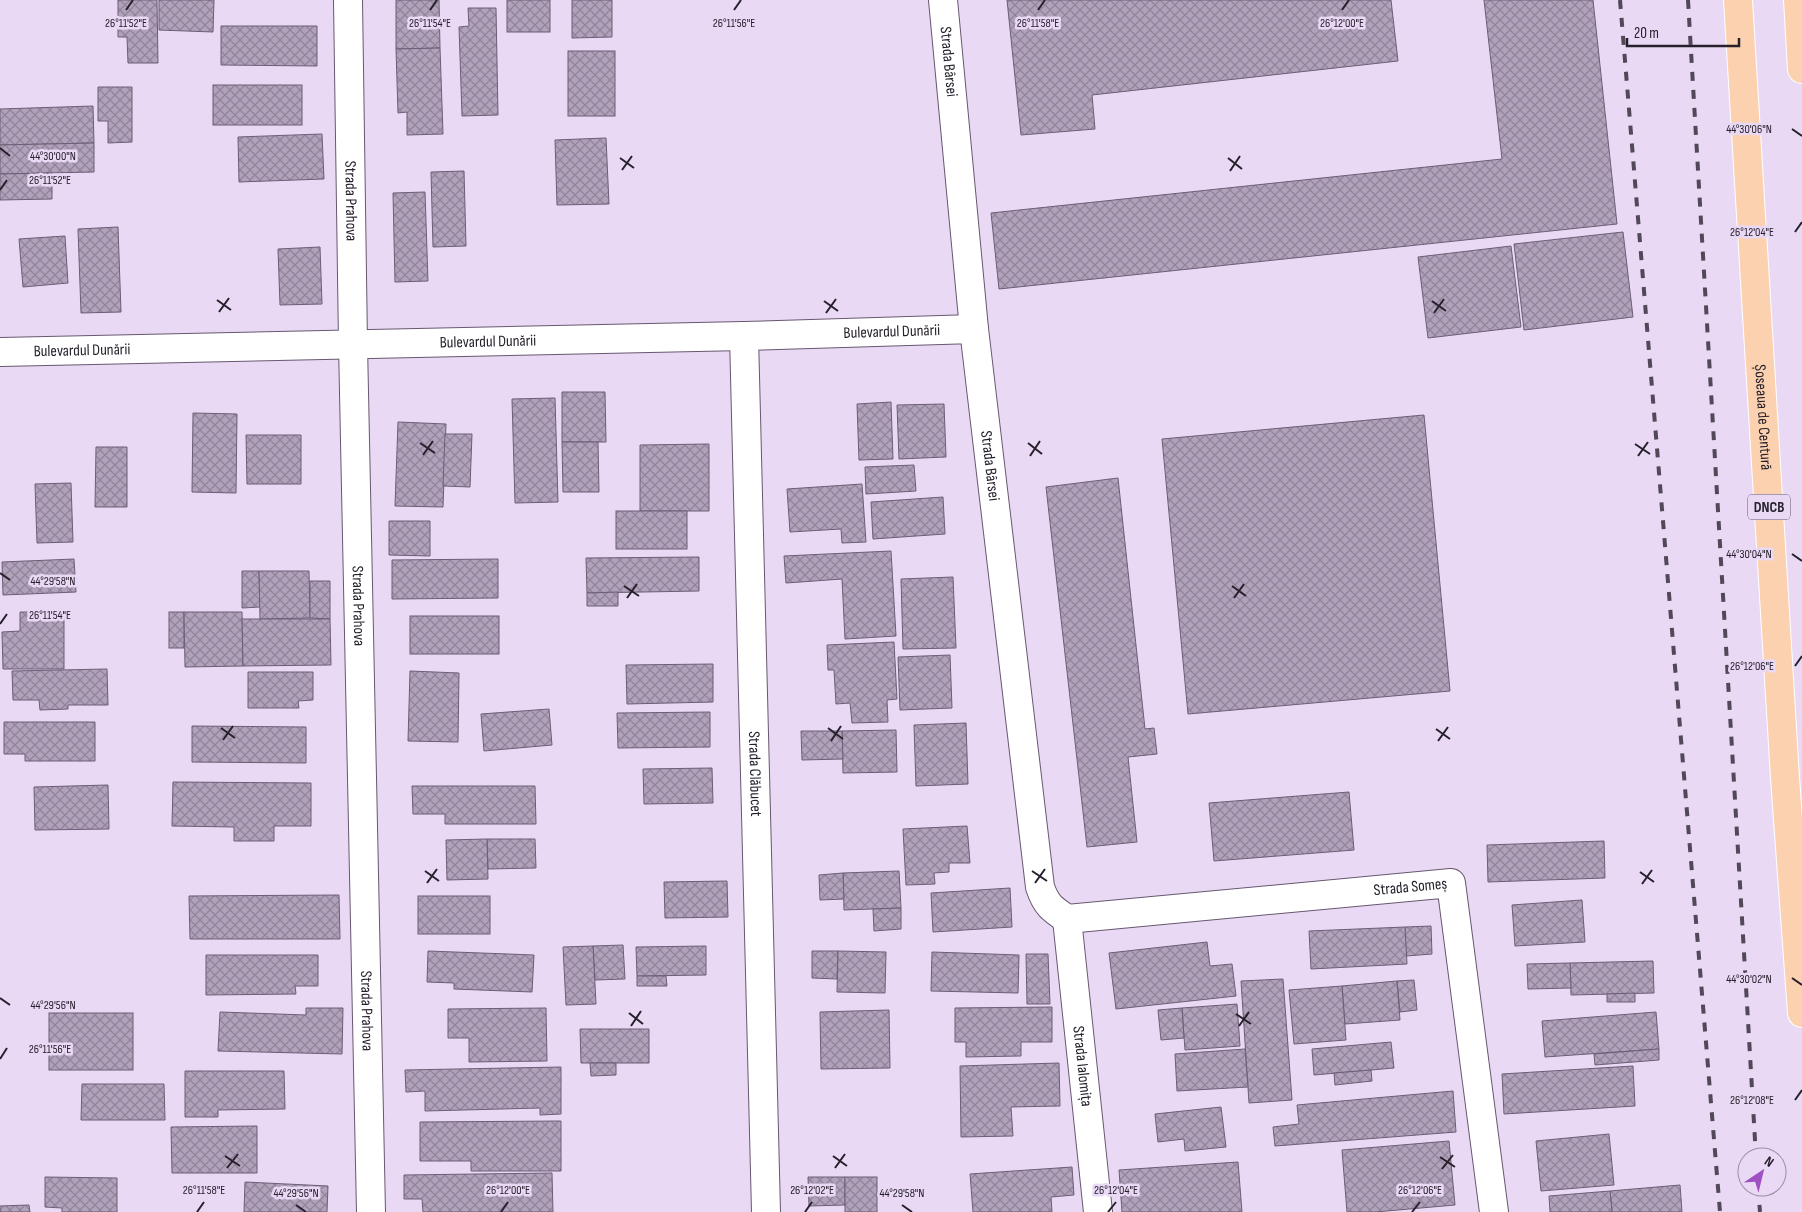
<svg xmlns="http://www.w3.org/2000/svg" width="1802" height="1212" font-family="'Sofia Sans Condensed',sans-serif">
<defs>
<pattern id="building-cross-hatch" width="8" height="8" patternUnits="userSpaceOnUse" patternTransform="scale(1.25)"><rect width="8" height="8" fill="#b1a2bc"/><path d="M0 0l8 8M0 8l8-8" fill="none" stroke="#908499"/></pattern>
</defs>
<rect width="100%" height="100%" fill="#e9d9f5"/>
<!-- building -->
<g fill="url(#building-cross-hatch)" stroke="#6c5e76">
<path d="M118 0H157L158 63H128L127 37H118Z"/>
<path d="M159 0H214L213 32 159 30Z"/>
<path d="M396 0H439L440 48 396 49Z"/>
<rect x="507" y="0" width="43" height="32"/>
<path d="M572 0H612V37L572 38Z"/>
<path d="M1007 0H1391L1398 61 1092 95 1095 129 1021 135Z"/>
<path d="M1484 0H1593L1617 224 999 289 991 213 1502 159Z"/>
<path d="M468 8H496L498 115 462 116 459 27 469 26Z"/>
<path d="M221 26H317V66L221 65Z"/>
<path d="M440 48 443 134 407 135V112L398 113 396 49Z"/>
<rect x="568" y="51" width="47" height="65"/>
<rect x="213" y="85" width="89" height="40"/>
<path d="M98 87H132V142L108 143V121H98Z"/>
<path d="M93 106 94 143 0 145V109Z"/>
<path d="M322 134 324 179 239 182 238 137Z"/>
<path d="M606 138 609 204 557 205 555 140Z"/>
<path d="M94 143V172L0 174V145Z"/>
<path d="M464 171 466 246 433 247 431 172Z"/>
<path d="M52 173V199L0 200V174Z"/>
<path d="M425 192 428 281 395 282 393 193Z"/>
<path d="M118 227 121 312 81 313 78 229Z"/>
<path d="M1623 232 1633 317 1524 330 1514 244Z"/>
<path d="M65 236 68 283 23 287 19 239Z"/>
<path d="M1511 246 1521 327 1428 338 1418 257Z"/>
<path d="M320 247 322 304 280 305 278 249Z"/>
<path d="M562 392H605L606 442H562Z"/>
<path d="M555 398 558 502 515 503 512 399Z"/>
<path d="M891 402 893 459 859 460 857 404Z"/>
<path d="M944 404 946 457 899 459 897 405Z"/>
<path d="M193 413 237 414 236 493 192 492Z"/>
<path d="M1424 415 1450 691 1188 714 1162 439Z"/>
<path d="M398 422 446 424 443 507 395 506Z"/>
<path d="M445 434H472L470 487 443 486Z"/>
<path d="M246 435H301V484H247Z"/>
<path d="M562 442H598L599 492H563Z"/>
<path d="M709 444V511H640V445Z"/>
<path d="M96 447H127V507H95Z"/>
<path d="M914 465 916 491 866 494 865 467Z"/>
<path d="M1118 478 1145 729 1154 728 1157 754 1128 757 1137 842 1087 847 1046 487Z"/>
<path d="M71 483 73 542 37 543 35 484Z"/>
<path d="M862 484 866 542 842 543 841 529 790 532 787 489Z"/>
<path d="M943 497 945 534 873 539 871 502Z"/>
<rect x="616" y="511" width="71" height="38"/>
<path d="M389 521H430V556L389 555Z"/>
<path d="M891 551 896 636 845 639 842 579 786 583 784 556Z"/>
<path d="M699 557V591L587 593 586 558Z"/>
<path d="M74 559 76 592 3 595 2 562Z"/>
<path d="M498 559V598L392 599V560Z"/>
<path d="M242 571H259L260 607 242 608Z"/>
<path d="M259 571H309L310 618 260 619Z"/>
<path d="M953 577 956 648 903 649 901 579Z"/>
<path d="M310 581H330V619L310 618Z"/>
<path d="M618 592V606H587V593Z"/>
<path d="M20 612H64V669H3L2 632 20 631Z"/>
<rect x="169" y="612" width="15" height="36"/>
<path d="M184 612H242L243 666 185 667Z"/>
<rect x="410" y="616" width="89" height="38"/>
<path d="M242 619H330L331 665 243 666Z"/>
<path d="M894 642 897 699 887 700 888 722 852 723 850 703 836 704 834 670H828L827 645Z"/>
<path d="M950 655 952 708 900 710 898 657Z"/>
<path d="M713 664V702L627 704 626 665Z"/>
<path d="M107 669 108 705H68V709L40 710 39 700H13L12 671Z"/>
<path d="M410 671 459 673 458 742 408 741Z"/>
<path d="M248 672H313V700L298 701 299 708H248Z"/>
<path d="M549 709 552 745 484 751 481 714Z"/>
<path d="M710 712V747L618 748 617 713Z"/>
<path d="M4 722H95V761H25V754H4Z"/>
<path d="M966 723 968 784 916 786 914 725Z"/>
<path d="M192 726 306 727V763L192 762Z"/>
<path d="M896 730 897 772 843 773 842 731Z"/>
<path d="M801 731H842L843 759 802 760Z"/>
<path d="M712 768 713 803 644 804 643 769Z"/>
<path d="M173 782 311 783V826H274V841H234V827L172 826Z"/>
<path d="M108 785 109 829 35 830 34 787Z"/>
<path d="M412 786H535L536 824H445V814H413Z"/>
<path d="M1349 792 1354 850 1214 861 1209 803Z"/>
<path d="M967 826 970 863H949V872L934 873 935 884 906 885 903 829Z"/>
<path d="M487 839H535L536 868 488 869Z"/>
<path d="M487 839 488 879 447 880 446 840Z"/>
<path d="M1604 841 1605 878 1488 882 1487 845Z"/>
<path d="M899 871 901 908 844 910 843 873Z"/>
<path d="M843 873 844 899 820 900 819 875Z"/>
<path d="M727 881 728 917 665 918 664 882Z"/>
<path d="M1010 888 1012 927 933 932 931 893Z"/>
<path d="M339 895 340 939H190L189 896Z"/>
<rect x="418" y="896" width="72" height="38"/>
<path d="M1582 900 1585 942 1515 946 1512 905Z"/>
<path d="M901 908V929L874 931 873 909Z"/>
<path d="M1431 926 1432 954 1406 956 1405 927Z"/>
<path d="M1405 927 1407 964 1311 969 1309 931Z"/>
<path d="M1207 942 1210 966 1232 964 1236 996 1116 1009 1109 953Z"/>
<path d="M623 945 625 979 595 980 593 946Z"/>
<path d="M593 946 596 1004 566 1005 563 947Z"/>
<path d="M706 946V975L637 976 636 947Z"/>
<path d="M428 951 534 955 532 992 454 989V983L427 982Z"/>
<path d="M812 951H838L837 979 812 978Z"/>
<path d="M838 951 886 952 885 993 837 992Z"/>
<path d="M932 952 1019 955 1018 993 931 991Z"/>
<path d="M1026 954H1048L1050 1004H1027Z"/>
<path d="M206 955H318V986H295L296 994 206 995Z"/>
<path d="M1653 961 1654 993 1571 995 1570 963Z"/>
<path d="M1570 963 1571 988 1528 989 1527 964Z"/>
<path d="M637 976H666L667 986H637Z"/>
<path d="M1283 979 1292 1100 1249 1103 1241 981Z"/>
<path d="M1414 980 1417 1010 1400 1012 1397 981Z"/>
<path d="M1397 981 1400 1020 1345 1024 1342 986Z"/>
<path d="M1342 986 1346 1040 1294 1044 1289 990Z"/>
<path d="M1635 993V1002H1607V994Z"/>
<path d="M1237 1004 1240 1046 1185 1050 1182 1008Z"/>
<path d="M1052 1007V1042H1021V1056L966 1057V1042H955V1008Z"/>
<path d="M306 1008H343L342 1054 218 1051 220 1012 306 1015Z"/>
<path d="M546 1008 547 1061 469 1062V1038H448V1009Z"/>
<path d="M1182 1008 1184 1038 1161 1040 1158 1010Z"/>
<path d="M889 1010 890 1068 821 1069 820 1012Z"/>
<path d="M1656 1012 1659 1049 1545 1057 1542 1021Z"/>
<rect x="49" y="1013" width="84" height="57"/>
<path d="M580 1029H649V1063H581Z"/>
<path d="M1391 1042 1394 1068 1314 1075 1312 1049Z"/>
<path d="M1245 1049 1248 1087 1177 1091 1175 1054Z"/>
<path d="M1659 1049V1060L1595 1065 1594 1054Z"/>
<path d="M590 1063H616V1075L591 1076Z"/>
<path d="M1059 1063 1060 1106 1011 1107 1013 1136 961 1137 960 1066Z"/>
<path d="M1633 1066 1635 1106 1504 1114 1502 1074Z"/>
<path d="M561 1067V1114L540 1115V1108L425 1111V1091L406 1092 405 1070Z"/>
<path d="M1371 1070 1372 1081 1335 1085 1334 1073Z"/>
<path d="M185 1071H284L285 1109 218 1110V1117H185Z"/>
<path d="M82 1084H164L165 1120H81Z"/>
<path d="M1453 1091 1456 1132 1275 1146 1273 1127 1299 1124 1297 1105Z"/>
<path d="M1221 1107 1226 1147 1185 1151 1184 1139 1158 1142 1155 1114Z"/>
<path d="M561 1121V1171H471V1161H420V1122Z"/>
<path d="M257 1126V1173H172L171 1127Z"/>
<path d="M1609 1134 1614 1185 1541 1191 1536 1141Z"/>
<path d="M1449 1141 1455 1205 1375 1212H1347L1342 1150Z"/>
<path d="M1238 1162 1242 1212H1122L1119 1170Z"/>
<path d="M1072 1167 1074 1195 1051 1197 1052 1212H973L970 1174Z"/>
<path d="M552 1173 553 1212H423L422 1199H404V1175Z"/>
<path d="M45 1177 117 1178V1212H62V1208L45 1207Z"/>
<path d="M808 1177H845V1205L809 1206Z"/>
<rect x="845" y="1177" width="32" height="35"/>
<path d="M245 1182 328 1186 327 1212H244Z"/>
<path d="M1680 1185 1682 1212H1612L1610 1191Z"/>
<path d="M1610 1191 1612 1212H1550L1549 1196Z"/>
<path d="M29 1205 30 1212H0V1206Z"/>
</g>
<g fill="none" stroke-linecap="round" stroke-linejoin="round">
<!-- minor casing -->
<g stroke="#675870" stroke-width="30">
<g id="minor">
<path id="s1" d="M943 0 974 329"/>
<path id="s2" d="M744 336 766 1212"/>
<path id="s3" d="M1067 919 1098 1212"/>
</g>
</g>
<!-- tertiary casing -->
<g stroke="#675870" stroke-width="30">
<g id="tertiary">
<path id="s4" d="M348 0 353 344 371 1212"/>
<path id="s5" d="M0 352 744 336 974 329 1040 887C1046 905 1052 909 1067 919L1451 883 1494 1212"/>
</g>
</g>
<!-- primary casing -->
<g stroke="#fff" stroke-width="30">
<g id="primary">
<path id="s6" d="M1738 0 1785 778 1802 1013"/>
<path d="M1798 0 1802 69"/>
</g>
</g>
<!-- minor -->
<use href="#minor" stroke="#fff" stroke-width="28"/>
<!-- tertiary -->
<use href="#tertiary" stroke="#fff" stroke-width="28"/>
<!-- primary -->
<use href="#primary" stroke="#fcd1b0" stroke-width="28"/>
<!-- rail -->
<g stroke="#514958" stroke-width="4" stroke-dasharray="9 9" stroke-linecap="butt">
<path d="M1620 0 1720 1212"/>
<path d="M1688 0 1756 1157"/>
<path d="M1758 1187 1760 1212"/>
</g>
</g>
<!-- ticks -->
<path fill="none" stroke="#26202b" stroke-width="2" d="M126 10 133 0M430 10 437 0M734 10 741 0M1038 10 1045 0M1342 10 1349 0M1792 129 1802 136M0 148 10 156M620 158 634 168M1228 158 1242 169M622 170 632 156M1230 171 1240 156M0 190 7 180M1795 232 1802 222M217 300 231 310M824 301 838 311M1432 301 1446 311M219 312 229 298M826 313 836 299M1434 313 1444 299M420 443 435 453M1028 443 1042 454M1635 444 1650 454M423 455 433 441M1030 456 1040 441M1638 456 1648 442M1792 554 1802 561M0 573 10 580M624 586 639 596M1232 586 1246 596M627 598 637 584M1234 598 1244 584M0 624 7 614M1795 666 1802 656M221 728 235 738M828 728 843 739M1436 729 1450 739M223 740 233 726M831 741 841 726M1438 741 1448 727M425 871 439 881M1032 871 1047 881M1640 872 1654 882M427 883 437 869M1035 883 1045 869M1642 884 1652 870M1792 978 1802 985M0 998 10 1005M629 1013 643 1024M1236 1014 1251 1024M631 1026 641 1011M1239 1026 1249 1012M0 1059 7 1048M1795 1100 1802 1090M225 1156 240 1166M833 1156 847 1166M1440 1157 1455 1167M227 1168 238 1154M835 1168 845 1154M1442 1169 1453 1155M296 1205 306 1212M902 1205 912 1212M197 1212 204 1202M501 1212 508 1202M805 1212 812 1202M1108 1212 1116 1202M1412 1212 1420 1202"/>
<g text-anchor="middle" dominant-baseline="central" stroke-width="5" stroke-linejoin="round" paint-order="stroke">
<!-- shield labels -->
<rect fill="#e9d9f5" stroke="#605868" stroke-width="1" x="1748" y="494.5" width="42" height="25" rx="4"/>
<g font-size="15" font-weight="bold" fill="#26202b">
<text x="1769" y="507">DNCB</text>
</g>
<!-- street labels -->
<g font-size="16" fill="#26202b" stroke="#e9d9f5">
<text stroke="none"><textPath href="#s1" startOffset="62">Strada Bârsei</textPath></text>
<text stroke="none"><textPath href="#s4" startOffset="201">Strada Prahova</textPath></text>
<text stroke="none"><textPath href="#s5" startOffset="892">Bulevardul Dunării</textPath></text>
<text stroke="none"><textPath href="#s5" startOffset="488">Bulevardul Dunării</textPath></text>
<text stroke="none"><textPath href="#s5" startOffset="82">Bulevardul Dunării</textPath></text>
<text stroke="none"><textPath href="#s6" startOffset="418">Șoseaua de Centură</textPath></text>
<text stroke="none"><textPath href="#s5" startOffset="1112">Strada Bârsei</textPath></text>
<text stroke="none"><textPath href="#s4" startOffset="606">Strada Prahova</textPath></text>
<text stroke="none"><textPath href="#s2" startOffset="438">Strada Clăbucet</textPath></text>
<text stroke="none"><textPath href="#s5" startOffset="1924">Strada Someș</textPath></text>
<text stroke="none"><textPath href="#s4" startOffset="1011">Strada Prahova</textPath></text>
<text stroke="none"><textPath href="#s3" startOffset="148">Strada Ialomița</textPath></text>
</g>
</g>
<g font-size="12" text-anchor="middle" fill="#26202b" stroke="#e9d9f5" stroke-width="5" stroke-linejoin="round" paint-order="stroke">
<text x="126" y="27">26°11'52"E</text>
<text x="430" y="27">26°11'54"E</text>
<text x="734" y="27">26°11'56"E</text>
<text x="1038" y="27">26°11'58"E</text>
<text x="1342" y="27">26°12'00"E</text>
<text x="1749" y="133">44°30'06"N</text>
<text x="53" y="160">44°30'00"N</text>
<text x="50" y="184">26°11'52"E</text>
<text x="1752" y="236">26°12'04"E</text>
<text x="1749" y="558">44°30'04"N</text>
<text x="53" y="585">44°29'58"N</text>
<text x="50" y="619">26°11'54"E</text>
<text x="1752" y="670">26°12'06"E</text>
<text x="1749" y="983">44°30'02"N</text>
<text x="53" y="1009">44°29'56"N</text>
<text x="50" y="1053">26°11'56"E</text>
<text x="1752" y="1104">26°12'08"E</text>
<text x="204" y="1194">26°11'58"E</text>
<text x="508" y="1194">26°12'00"E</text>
<text x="812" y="1194">26°12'02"E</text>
<text x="1116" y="1194">26°12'04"E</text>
<text x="1420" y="1194">26°12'06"E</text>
<text x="296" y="1197">44°29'56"N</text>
<text x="902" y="1197">44°29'58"N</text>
</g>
<!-- north arrow -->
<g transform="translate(1762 1172) rotate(35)"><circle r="24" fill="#e9d9f5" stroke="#9b8fa4"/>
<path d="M0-4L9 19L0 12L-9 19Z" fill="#9f51c3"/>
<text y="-8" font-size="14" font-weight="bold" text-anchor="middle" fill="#26202b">N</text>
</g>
<!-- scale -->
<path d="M1627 38v8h112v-8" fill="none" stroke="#26202b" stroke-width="2.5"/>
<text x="1634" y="38" font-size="15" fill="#26202b" stroke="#e9d9f5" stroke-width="4" paint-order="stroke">20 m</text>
</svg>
